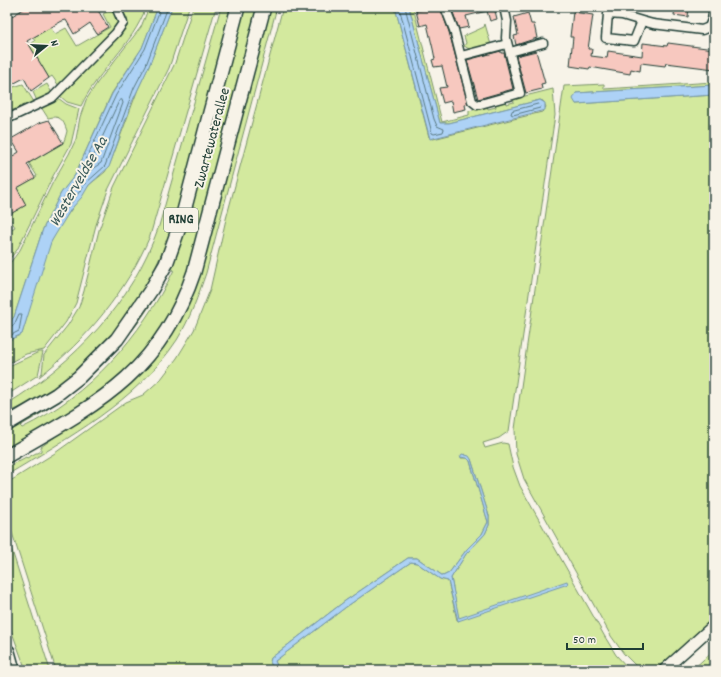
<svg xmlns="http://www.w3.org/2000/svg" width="721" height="677" font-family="Dekko,sans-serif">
<rect width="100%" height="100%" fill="#f7f3e8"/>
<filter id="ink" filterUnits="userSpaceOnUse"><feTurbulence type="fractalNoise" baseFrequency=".025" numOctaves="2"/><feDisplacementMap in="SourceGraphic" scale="8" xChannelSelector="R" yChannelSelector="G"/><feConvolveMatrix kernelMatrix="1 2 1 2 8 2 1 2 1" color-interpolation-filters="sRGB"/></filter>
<g filter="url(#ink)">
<!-- green -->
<g fill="#d3e99e" stroke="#799369" fill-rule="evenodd">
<path d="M120 7H146C133 45 98 70 81 106L67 102 60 96 127 27V18Z"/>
<path d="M149 7H158L142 48 112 93 75 175 61 193 43 229 14 317 7 325V267L20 250 53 182 69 154 76 139 80 117 86 100 97 83 141 27Z"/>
<path d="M172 7H189L169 68 108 190 96 225 76 303 66 322 44 350 26 354 7 364V341L22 334 46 252 58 228 89 185 105 172 110 164 138 89 149 66Z"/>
<path d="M193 7H216L150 236C126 292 87 339 39 377L42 373 44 355 68 325 79 307 84 291 99 230 114 187 175 63Z"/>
<path d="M221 7H232L176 216C153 287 111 351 48 393 36 401 21 407 7 413V404C75 362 132 303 159 226Z"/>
<path d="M243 7H259L186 279 165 323 140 357 103 390 62 417 7 449V430L40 411 154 295ZM171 268 174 270C141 336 89 396 22 428L20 426C87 388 137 337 171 268Z"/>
<path d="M270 7H277L206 273C198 296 190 319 177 340 137 401 68 438 7 475V467L26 457 27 458 36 453H38L41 451V447L75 422 167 340Z"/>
<path d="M283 7H395L429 137 433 139 542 112 546 107 543 101 540 100 449 123H440L409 7H413L442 122 469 115V111L487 106 488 109 496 107 495 104 505 101 506 104 514 102 513 99 553 89 555 115 509 431 499 438 483 443 485 448 503 443 508 444 513 467 520 486 605 637 616 655 630 670H279L275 661 346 607 411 562 417 563 440 579 448 581 457 620 459 621 451 578 466 554 485 534 489 525V516L471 459 464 454 461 458H467L470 461 488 522 482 534 467 549 449 573 443 576 417 558H408L345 601 271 658 270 662 274 670H56L7 517V483L55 453 126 402 143 395 161 379 177 358 194 330 210 290 226 219Z"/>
<path d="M112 9 118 19 117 26 59 86 52 76 49 78 29 45 35 41 33 38 50 27 55 34 66 28 77 46 110 27 103 14Z"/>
<path d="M485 24 491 45 471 50 464 46 466 43 464 36 484 27Z"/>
<path d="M714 82V85L576 93V104L714 95V620L659 670H640L624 654 611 636 524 479 516 454 515 429 564 86 604 84V89Z"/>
<path d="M23 84 34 102 13 110H7V89Z"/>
<path d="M47 84 52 93 37 101 33 92Z"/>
<path d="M58 98 66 104 79 109 71 144 53 176 17 250 7 262V232L15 227 8 215 26 205 17 188 37 176 29 163 63 143C65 139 66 135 67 131 63 119 60 115 48 118L41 107Z"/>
<path d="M39 352H43L38 375 7 395V367Z"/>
<path d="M7 535 50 670H26L7 619Z"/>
<path d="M714 650V670H692Z"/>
</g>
<!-- water -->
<g fill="#add2f6" stroke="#7496a8">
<path d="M158 7H172L149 66 132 102 109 167 89 185 82 197 71 209 51 242 22 334 7 341V325L14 317 43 229 61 193 75 175 112 94 142 48Z"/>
<path d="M395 7H409L440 123H449L540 100 545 103V110L430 139Z"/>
<path d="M714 85V95L576 104 573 99 576 93Z"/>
<path d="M462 454 469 456 471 459 489 516V525L485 534 466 554 451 578 459 618 567 581 568 584 458 621 448 581 440 579 417 563 411 562 346 607 275 661 279 670H274L270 662 271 658 345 601 408 558H417L443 576 449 573 467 549 482 534 488 522 470 461 467 458 460 457Z"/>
</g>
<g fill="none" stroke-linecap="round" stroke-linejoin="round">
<!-- shore -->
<g stroke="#587982" stroke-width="1">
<path d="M161 7 145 49 116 95 78 177 65 196 53 221 54 224 56 223 86 183 105 166 134 88 146 65 168 7"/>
<path d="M399 7 432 133 434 134 443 132 444 129 437 126 434 119 405 7"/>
<path d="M122 100 123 103 101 163 89 171 88 168 119 101Z"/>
<path d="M539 104 541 106 540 108 513 115 511 114 512 111Z"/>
<path d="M7 328 14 325 19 314H22L19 331 7 337"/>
</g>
</g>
<!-- building -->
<g fill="#f7c8bf" stroke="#1f3d34">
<path d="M27 7H96L108 27 97 34 90 23 74 34 66 20 62 21 27 41 49 78 31 91 24 78 7 87V19Z"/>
<path d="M433 7H440L449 32 468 104 465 105 466 109 453 112 451 101 443 103 439 88 447 87 442 66 434 67 432 60 435 59 433 49 427 24 420 26 416 11Z"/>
<path d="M451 7H494L497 19 490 21 487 11 466 16 469 27 459 29Z"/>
<path d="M675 7H689L688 17 674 15Z"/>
<path d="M573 12 593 15 588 49H592L591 56 607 58 608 51 642 56 643 43 667 46 668 43 714 49V69L666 63 665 66 641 63 640 71 631 69 630 74 590 67 589 69 570 66 573 37H570Z"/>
<path d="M528 13 531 24H534L537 38 516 45 514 36 518 35 514 17Z"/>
<path d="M501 51V53H504L513 89 478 99 467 60Z"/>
<path d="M536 51 545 83 541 84 542 89 526 93 516 56Z"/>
<path d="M49 120 63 143 27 164 35 178 17 188 26 205 7 216V181L11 179 7 173V160L19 152 11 139 39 123Z"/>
</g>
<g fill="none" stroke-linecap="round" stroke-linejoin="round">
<!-- minor casing -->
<g stroke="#1f3d34" stroke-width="11">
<g id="minor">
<path d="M445 7 454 30 472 101 477 105 520 93 506 38 507 21 504 7"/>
<path d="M642 21 622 15 608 14 606 38 634 41 642 21 653 24 702 30 709 27 712 20 714 7"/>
<path d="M510 52 543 43"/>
<path d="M461 56 507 44"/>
<path d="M7 119 52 98 116 33 123 23 116 7"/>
</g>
</g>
<!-- tertiary casing -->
<g stroke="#1f3d34" stroke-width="13">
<path id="tertiary" d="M664 670 714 625"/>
</g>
<!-- primary casing -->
<g stroke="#1f3d34" stroke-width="16">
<g id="primary">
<path d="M7 424 56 395 79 377 117 339 151 290 166 264 181 222 238 7"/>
<path d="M7 456C94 406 160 374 194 272L264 7"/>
</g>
</g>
<!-- motorway casing -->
<g stroke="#1f3d34" stroke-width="18">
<path id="motorway" d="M7 652 12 670"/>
</g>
<!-- minor -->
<use href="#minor" stroke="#f7f3e8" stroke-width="8"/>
<!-- tertiary -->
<use href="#tertiary" stroke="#f7f3e8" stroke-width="10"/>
<!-- primary -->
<use href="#primary" stroke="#f7f3e8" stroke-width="13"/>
<!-- motorway -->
<use href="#motorway" stroke="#f7f3e8" stroke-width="15"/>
</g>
</g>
<g text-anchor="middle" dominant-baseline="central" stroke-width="4" stroke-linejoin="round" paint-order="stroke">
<!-- shield labels -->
<rect fill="#f7f3e8" stroke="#60746a" stroke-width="1" x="164" y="208" width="34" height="24" rx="3"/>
<g font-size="14" font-weight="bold" fill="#1f3d34">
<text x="181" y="220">RING</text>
</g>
<!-- street labels -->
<g font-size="15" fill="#1f3d34" stroke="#f7f3e8">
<text transform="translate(213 138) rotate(-75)">Zwartewaterallee</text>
</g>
<!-- water labels -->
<g font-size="16" font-style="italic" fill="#3b5b5b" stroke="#f7f3e8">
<text transform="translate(79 182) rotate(-60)">Westerveldse Aa</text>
</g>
</g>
<!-- margin -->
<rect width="721" height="677" fill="none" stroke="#f7f3e8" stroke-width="24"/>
<rect x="12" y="12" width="697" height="653" fill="none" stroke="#1f3d34" stroke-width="1.5" filter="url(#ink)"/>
<!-- north arrow -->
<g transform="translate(46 46) rotate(72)" stroke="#f7f3e8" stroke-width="3" paint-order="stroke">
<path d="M0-3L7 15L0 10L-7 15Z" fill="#1f3d34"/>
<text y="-6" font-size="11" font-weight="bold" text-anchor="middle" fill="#1f3d34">N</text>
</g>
<!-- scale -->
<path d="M567 643v6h76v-6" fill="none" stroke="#1f3d34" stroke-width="2"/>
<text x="573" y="643" font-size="12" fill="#1f3d34" stroke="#f7f3e8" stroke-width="3" paint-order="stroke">50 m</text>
</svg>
